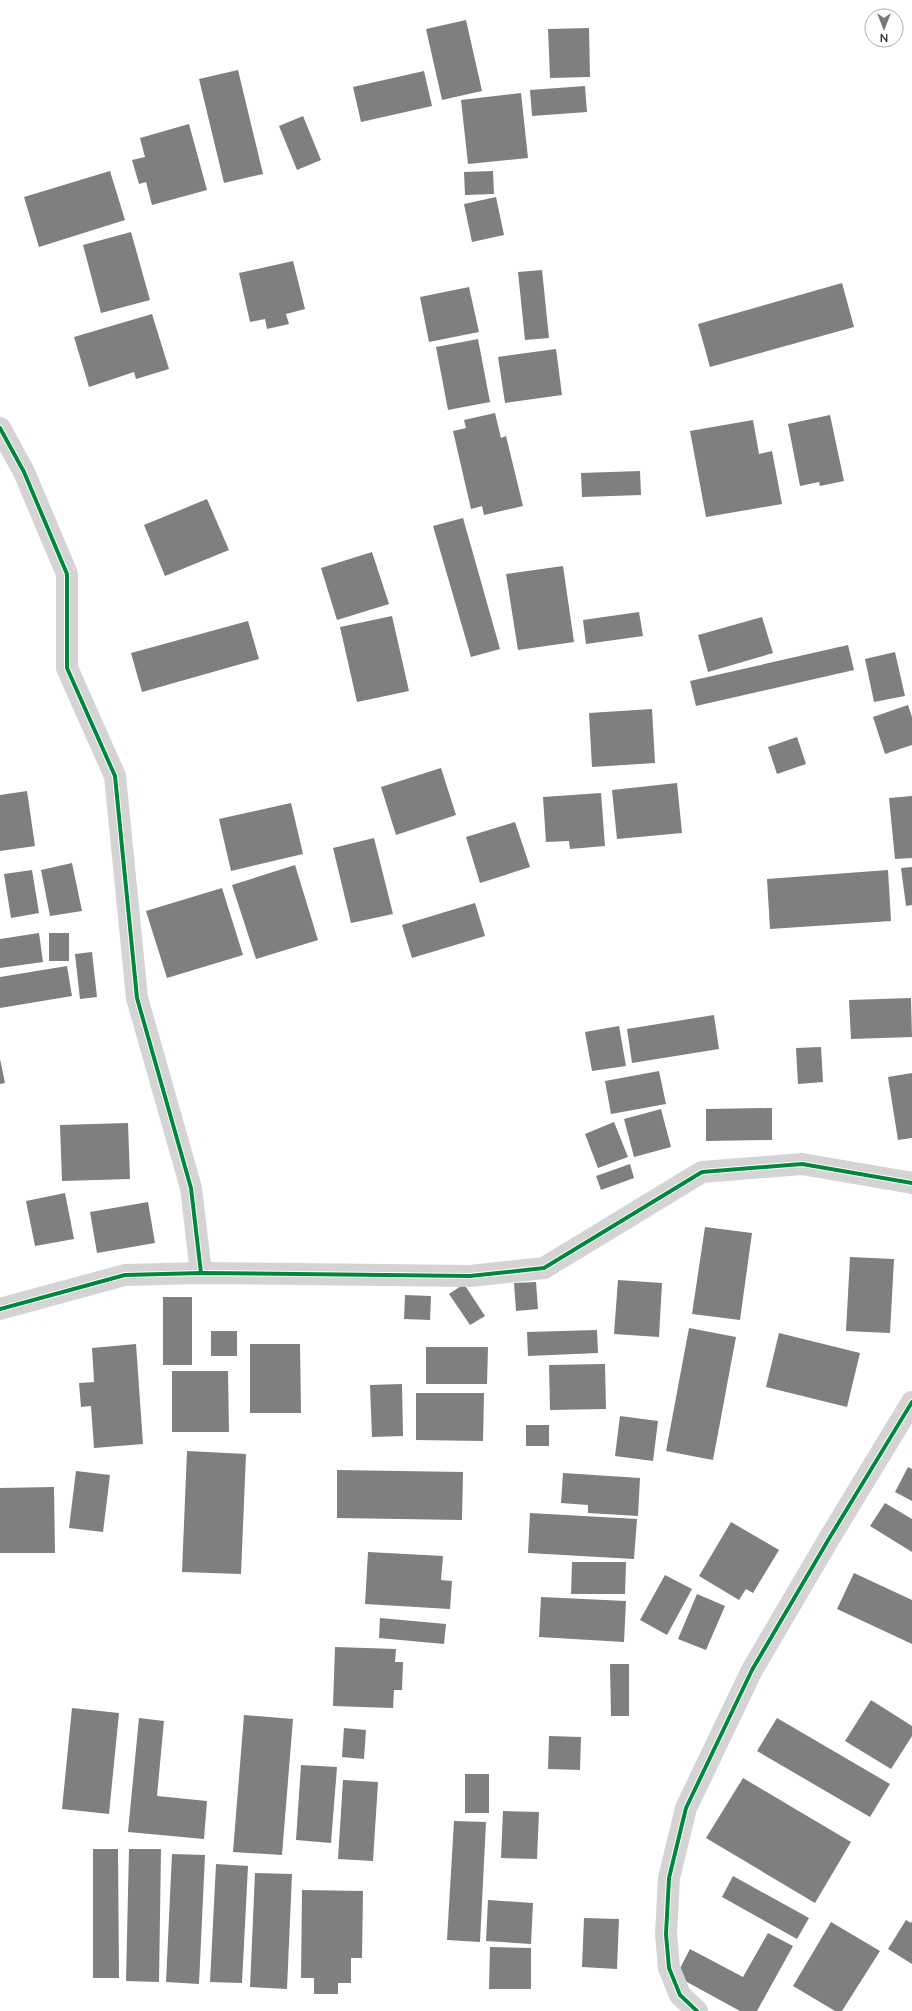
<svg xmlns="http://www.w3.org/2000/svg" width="912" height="2011" font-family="Lato,sans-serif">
<rect width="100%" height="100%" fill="#fff"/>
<!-- building -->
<g fill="#7f7f7f">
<path d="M466 20 482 91 442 100 426 29Z"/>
<path d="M589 28 590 77 550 78 548 29Z"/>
<path d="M238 70 263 174 224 183 199 79Z"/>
<path d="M424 71 432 106 361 122 353 87Z"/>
<path d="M585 86 587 112 532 116 530 90Z"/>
<path d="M521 93 528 158 468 164 461 100Z"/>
<path d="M303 116 321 160 297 170 279 126Z"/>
<path d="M189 124 207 190 152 205 146 182 139 184 132 160 145 157 140 138Z"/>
<path d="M110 171 125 220 39 247 24 197Z"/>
<path d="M493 171 494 194 465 195 464 172Z"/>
<path d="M496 197 504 235 472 242 464 204Z"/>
<path d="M131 232 150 300 101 313 83 245Z"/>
<path d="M293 261 305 309 286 314 289 324 267 329 265 319 250 322 239 273Z"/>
<path d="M542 270 549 338 525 340 518 272Z"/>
<path d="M842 283 854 327 710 367 698 324Z"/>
<path d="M469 287 479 332 429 342 420 297Z"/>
<path d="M152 314 169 369 136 379 134 372 89 387 74 337Z"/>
<path d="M478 339 490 402 448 410 436 347Z"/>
<path d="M556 349 562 395 505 403 498 357Z"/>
<path d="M495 413 501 438 506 436 523 506 484 515 482 506 471 509 453 431 466 428 464 420Z"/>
<path d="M830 415 844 481 820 486 819 482 800 486 788 424Z"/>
<path d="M753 420 759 454 772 451 782 504 706 517 690 431Z"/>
<path d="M640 471 641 495 582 497 581 473Z"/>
<path d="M207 499 229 550 165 576 144 525Z"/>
<path d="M463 518 500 649 471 657 433 526Z"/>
<path d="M372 552 389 604 337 620 321 568Z"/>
<path d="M563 566 574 642 518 650 506 574Z"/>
<path d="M639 612 643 636 586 644 583 620Z"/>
<path d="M392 616 409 691 357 702 340 627Z"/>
<path d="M762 617 773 653 708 672 698 635Z"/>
<path d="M248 621 259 659 142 692 131 653Z"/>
<path d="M848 645 854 670 696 706 690 681Z"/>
<path d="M895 652 905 696 874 702 865 659Z"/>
<path d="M908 705 912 717V745L885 754 873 717Z"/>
<path d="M652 709 655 763 592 767 589 713Z"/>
<path d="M797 737 806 764 777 774 768 747Z"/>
<path d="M441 768 456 815 396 835 381 787Z"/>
<path d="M677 783 682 833 617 839 612 790Z"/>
<path d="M27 791 35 846 0 851V795Z"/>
<path d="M601 793 605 846 570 849 569 841 546 842 543 797Z"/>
<path d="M912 796V858L895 859 889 798Z"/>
<path d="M291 803 303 854 231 871 219 819Z"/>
<path d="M515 822 530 867 480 883 466 837Z"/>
<path d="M374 838 393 914 351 923 333 848Z"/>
<path d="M72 863 82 911 50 916 41 870Z"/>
<path d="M295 865 318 940 256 959 232 885Z"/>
<path d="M912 867V905L906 906 901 868Z"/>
<path d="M32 870 39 913 11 918 4 874Z"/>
<path d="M888 870 891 921 770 929 767 879Z"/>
<path d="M222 888 243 955 167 978 146 911Z"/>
<path d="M475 903 485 936 412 958 402 925Z"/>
<path d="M39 933 43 962 0 968V939Z"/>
<rect x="49" y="933" width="20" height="28"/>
<path d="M92 952 97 997 80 999 75 954Z"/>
<path d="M67 966 72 996 0 1008V977Z"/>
<path d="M911 998 912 1037 851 1039 849 1000Z"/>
<path d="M714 1015 719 1049 632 1063 627 1029Z"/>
<path d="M619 1026 626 1066 592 1071 585 1032Z"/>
<path d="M821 1047 823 1082 798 1084 796 1048Z"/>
<path d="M0 1059 5 1083 0 1084Z"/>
<path d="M659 1071 666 1104 611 1114 605 1081Z"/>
<path d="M912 1073V1138L898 1140 888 1077Z"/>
<path d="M772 1108V1140L706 1141V1109Z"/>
<path d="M661 1109 671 1147 634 1157 624 1119Z"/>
<path d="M614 1122 628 1157 598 1168 585 1134Z"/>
<path d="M128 1123 130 1179 62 1181 60 1125Z"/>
<path d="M630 1164 634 1178 601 1190 596 1176Z"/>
<path d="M65 1193 74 1239 35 1246 26 1201Z"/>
<path d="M148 1202 155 1243 97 1253 90 1212Z"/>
<path d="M705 1227 752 1233 740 1320 692 1314Z"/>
<path d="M850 1257 894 1259 890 1333 846 1331Z"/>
<path d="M618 1280 662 1283 659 1337 614 1334Z"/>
<path d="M536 1282 538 1309 516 1311 514 1283Z"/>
<path d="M464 1284 485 1316 470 1325 449 1294Z"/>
<path d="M405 1295 431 1296 430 1320 404 1319Z"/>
<rect x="163" y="1297" width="29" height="68"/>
<path d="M689 1328 736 1337 713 1460 666 1451Z"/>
<path d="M597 1330 598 1353 528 1356 527 1332Z"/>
<rect x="211" y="1331" width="26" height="25"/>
<path d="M779 1333 860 1353 847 1407 766 1387Z"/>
<path d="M136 1344 143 1444 94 1448 91 1406 81 1407 79 1383 94 1382 92 1348Z"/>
<path d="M250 1344H300L301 1413H250Z"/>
<path d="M426 1347H488L487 1384H426Z"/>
<path d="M605 1364 606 1409 550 1410 549 1365Z"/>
<path d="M172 1371H228L229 1432H172Z"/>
<path d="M402 1384 403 1436 372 1437 370 1385Z"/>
<path d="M416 1393H484L483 1441 416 1440Z"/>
<path d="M620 1416 658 1421 653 1461 615 1456Z"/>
<rect x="526" y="1425" width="23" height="21"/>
<path d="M187 1451 246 1454 241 1574 182 1572Z"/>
<path d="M908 1467 912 1469V1501L895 1492Z"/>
<path d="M337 1470 463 1472 462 1520 337 1518Z"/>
<path d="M76 1471 110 1475 103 1532 69 1528Z"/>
<path d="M563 1473 640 1478 638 1516 588 1513V1505L561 1503Z"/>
<path d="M54 1487 55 1553H0V1488Z"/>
<path d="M885 1503 912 1519V1552L870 1526Z"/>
<path d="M530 1513 637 1519 634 1559 528 1553Z"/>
<path d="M731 1522 779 1550 753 1593 746 1589 739 1600 699 1576Z"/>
<path d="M368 1552 443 1556 441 1580 452 1581 450 1609 365 1604Z"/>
<path d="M572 1562H626L625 1594H571Z"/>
<path d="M854 1573 912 1600V1644L837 1609Z"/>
<path d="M665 1575 692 1589 667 1635 640 1620Z"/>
<path d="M697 1594 725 1606 706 1650 678 1639Z"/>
<path d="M541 1597 626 1601 624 1642 539 1637Z"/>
<path d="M380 1618 446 1624 444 1644 379 1638Z"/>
<path d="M335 1647 396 1649 395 1662H403L402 1690H394L393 1708 333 1706Z"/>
<path d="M610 1664H629V1716H611Z"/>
<path d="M871 1700 912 1726V1736L891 1769 845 1741Z"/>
<path d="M72 1708 119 1713 109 1814 62 1809Z"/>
<path d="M244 1715 293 1719 282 1855 233 1852Z"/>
<path d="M139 1718 164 1721 157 1796 207 1801 204 1839 128 1832Z"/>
<path d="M777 1718 890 1784 870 1817 757 1751Z"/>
<path d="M344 1728 366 1730 364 1759 342 1757Z"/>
<path d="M549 1736 581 1737 580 1770 548 1769Z"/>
<path d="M301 1765 337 1767 331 1843 296 1840Z"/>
<rect x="465" y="1774" width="24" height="39"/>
<path d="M743 1778 851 1842 815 1903 706 1838Z"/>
<path d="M343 1780 378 1782 373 1861 338 1859Z"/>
<path d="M503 1811 539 1812 537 1859 501 1858Z"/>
<path d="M454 1821 486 1822 480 1942 447 1940Z"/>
<path d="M93 1849H118L119 1978H93Z"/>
<path d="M129 1849H161L159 1982 126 1981Z"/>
<path d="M172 1854 205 1855 199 1984 166 1982Z"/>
<path d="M216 1864 248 1866 242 1983 210 1982Z"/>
<path d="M255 1873 292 1874 287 1989 250 1987Z"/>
<path d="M733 1876 809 1918 797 1939 722 1897Z"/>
<path d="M302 1890 363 1891 362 1958H351V1983H338V1994H314V1978H301Z"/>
<path d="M488 1900 533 1903 531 1944 486 1941Z"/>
<path d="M584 1918 619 1919 617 1969 582 1967Z"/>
<path d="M906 1920 911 1923 912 1921V1964L888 1949Z"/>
<path d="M831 1922 880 1951 842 2011H835L793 1986Z"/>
<path d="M768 1933 793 1946 757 2011H740L676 1976 690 1949 743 1977Z"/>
<path d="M490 1947 531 1948V1989H489Z"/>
</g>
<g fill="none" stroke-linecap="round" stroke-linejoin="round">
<!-- minor -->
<g stroke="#d4d4d4" stroke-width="22">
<path d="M0 428 24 472 67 574V668L115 776 137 998 191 1188 201 1273"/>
<path d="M0 1309 125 1275 201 1273 470 1276 544 1268 702 1172 802 1164 912 1183"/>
<path d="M697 2011 680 1995 669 1968 666 1934 669 1878 686 1808 752 1670 830 1537 912 1402"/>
</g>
<!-- cycleway casing -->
<g stroke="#fff" stroke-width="6">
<g id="cycleway">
<path d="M0 428 24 472 67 574V668L115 776 137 998 191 1188 201 1273"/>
<path d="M0 1309 125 1275 201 1273 470 1276 544 1268 702 1172 802 1164 912 1183"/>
<path d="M697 2011 680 1995 669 1968 666 1934 669 1878 686 1808 752 1670 830 1537 912 1402"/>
</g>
</g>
<!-- cycleway -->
<use href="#cycleway" stroke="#00873e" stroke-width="4"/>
</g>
<!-- north arrow -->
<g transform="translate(884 28) rotate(180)"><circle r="19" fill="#ffffff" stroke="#acacac"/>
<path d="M0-3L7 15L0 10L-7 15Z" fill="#787878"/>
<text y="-6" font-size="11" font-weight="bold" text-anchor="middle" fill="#2f2f2f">N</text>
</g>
</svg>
